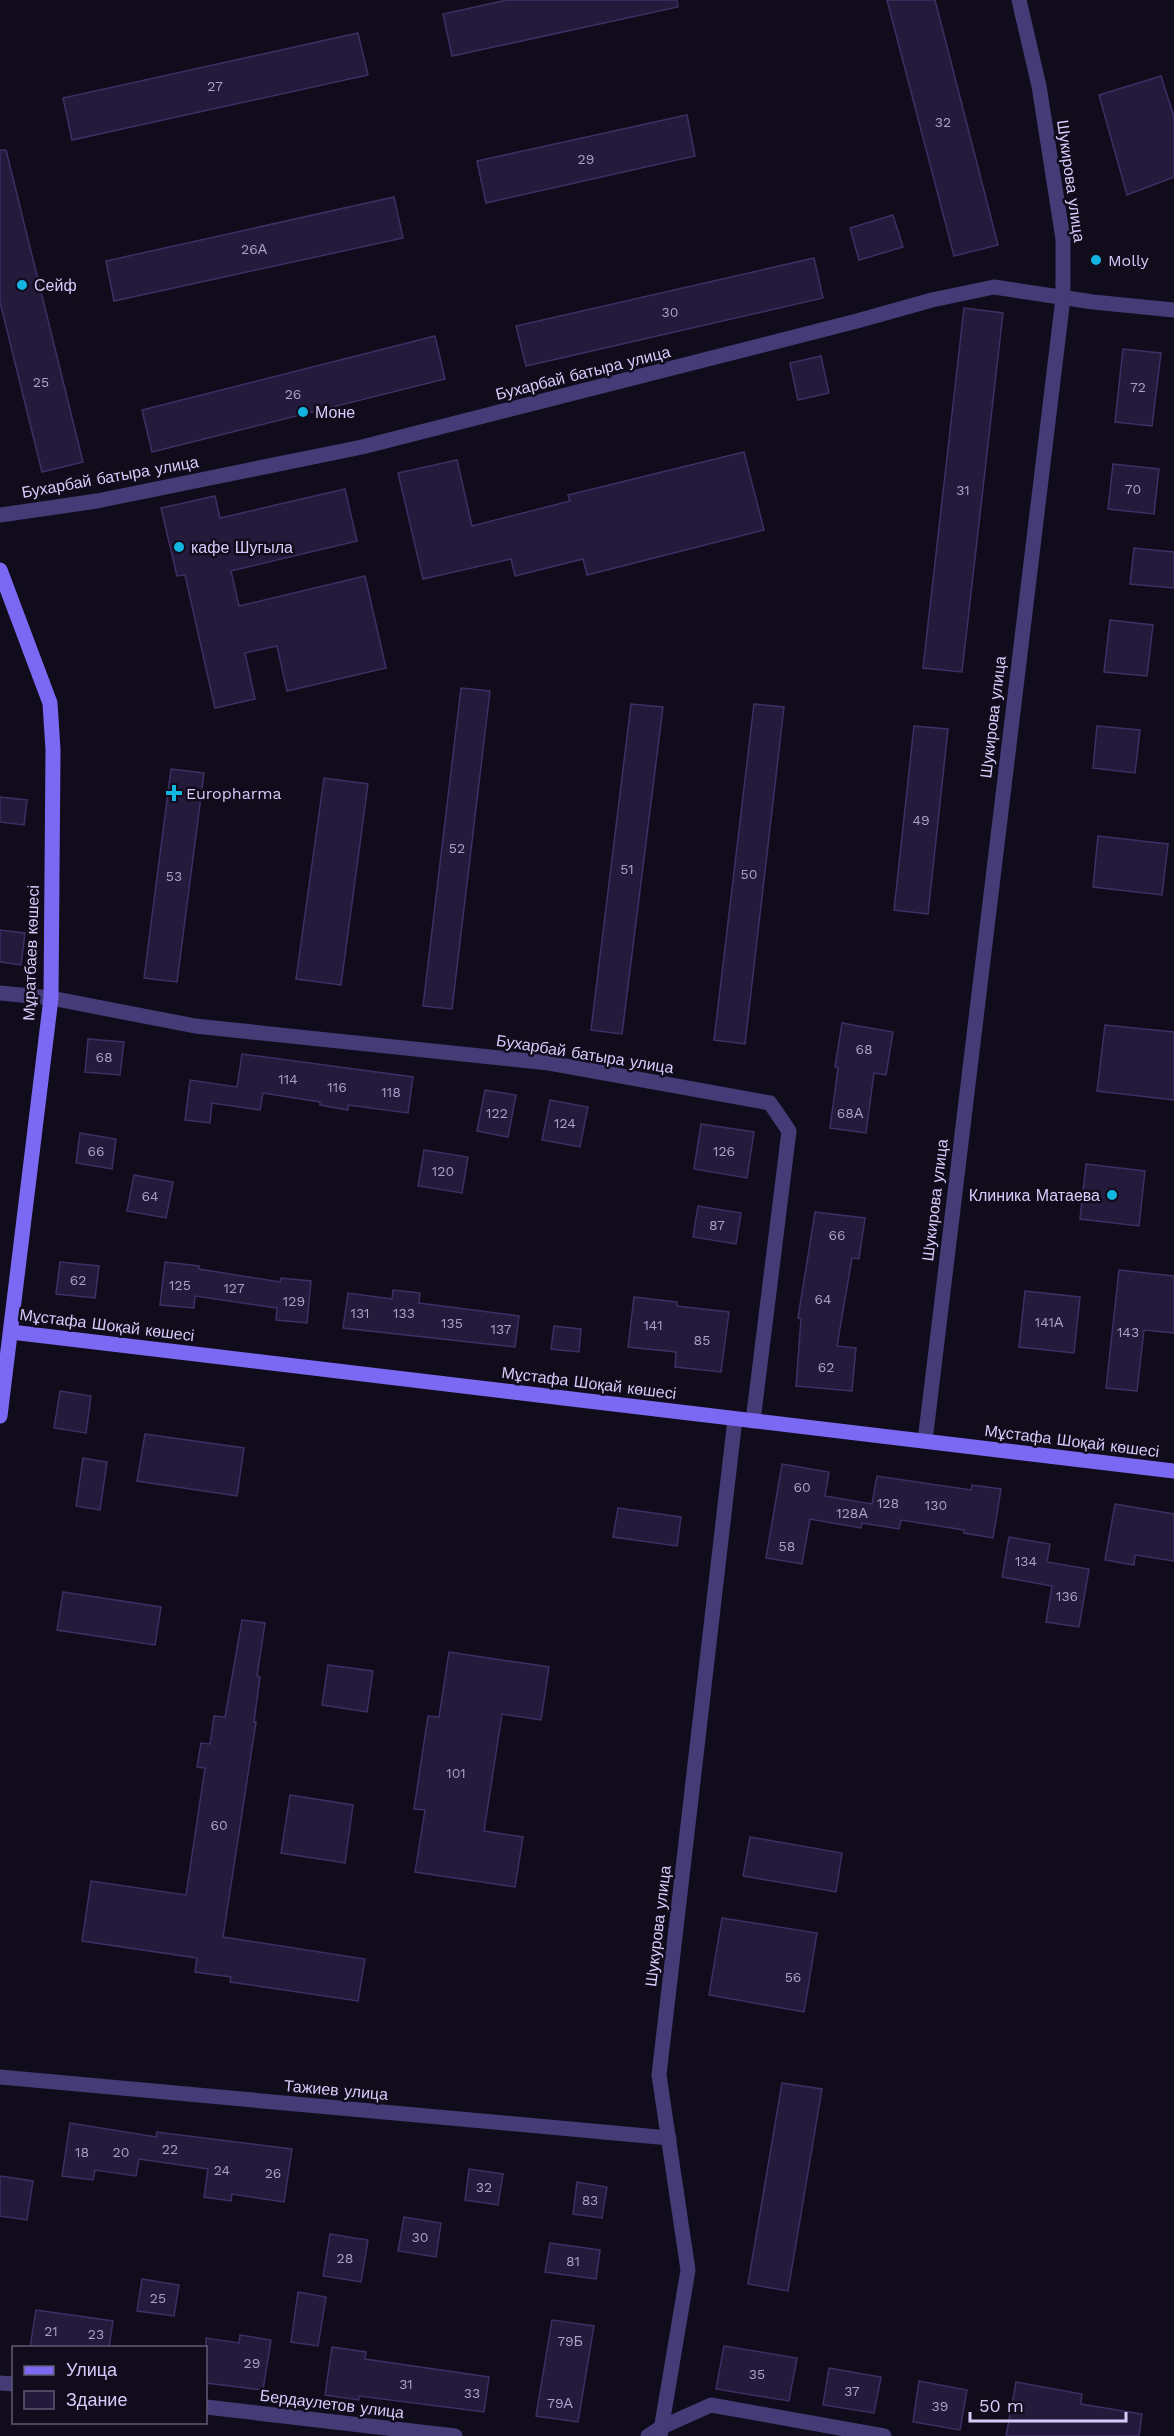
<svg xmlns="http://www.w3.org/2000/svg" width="1174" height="2436" font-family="'Work Sans',sans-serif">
<rect width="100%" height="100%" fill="#110c1b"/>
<!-- building -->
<g fill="#241a3b" stroke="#3f2e65" stroke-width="1.5">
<path d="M507 0H677L678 7 452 56 443 14Z"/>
<path d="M887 0H935L998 245 954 256Z"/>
<path d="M358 33 368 75 72 140 63 98Z"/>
<path d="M1161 76 1174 117V177L1127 195 1099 95Z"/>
<path d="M687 115 695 156 486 203 477 161Z"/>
<path d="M0 150H6L83 462 42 472 0 302Z"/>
<path d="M394 197 403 238 114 301 106 261Z"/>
<path d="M893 215 903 247 859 260 850 228Z"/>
<path d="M814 258 823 298 526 366 516 326Z"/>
<path d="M964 308 1003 313 962 672 923 668Z"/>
<path d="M435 336 445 379 152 452 142 410Z"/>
<path d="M1123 349 1161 353 1152 426 1115 422Z"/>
<path d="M821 356 829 393 798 400 790 363Z"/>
<path d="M744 452 764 530 587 575 583 559 515 576 511 559 423 579 398 473 457 460 472 526 570 501 568 495Z"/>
<path d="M1113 464 1159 469 1154 514 1108 509Z"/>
<path d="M345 489 357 541 231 571 239 606 365 576 386 668 287 691 277 646 245 653 255 699 215 708 185 575 177 576 161 508 215 496 220 518Z"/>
<path d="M1134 548 1174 552V588L1130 584Z"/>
<path d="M1110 620 1153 625 1147 676 1104 672Z"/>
<path d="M461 688 490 691 452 1009 423 1006Z"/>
<path d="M631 704 663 707 622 1034 591 1030Z"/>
<path d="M754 704 784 707 745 1044 714 1040Z"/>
<path d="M914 726 948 729 928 914 894 910Z"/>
<path d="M1097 726 1140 730 1135 773 1093 768Z"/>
<path d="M171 769 204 773 177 982 144 978Z"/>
<path d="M324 778 368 784 341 985 296 979Z"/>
<path d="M0 797 27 800 24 825 0 822Z"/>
<path d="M1098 836 1168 844 1162 895 1093 887Z"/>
<path d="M0 930 25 933 21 965 0 962Z"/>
<path d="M842 1023 893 1032 886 1075 874 1073 866 1133 830 1128 838 1068 835 1067Z"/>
<path d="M1105 1025 1174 1032V1100L1097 1091Z"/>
<path d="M88 1039 124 1042 120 1075 85 1072Z"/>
<path d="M242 1054 413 1077 408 1113 348 1105V1110L320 1105V1102L263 1093 260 1110 212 1103 210 1123 185 1120 190 1080 237 1087Z"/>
<path d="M485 1090 516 1095 508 1137 477 1131Z"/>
<path d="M550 1100 588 1107 580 1147 542 1140Z"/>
<path d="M701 1124 754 1132 747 1178 694 1169Z"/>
<path d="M80 1133 116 1139 112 1169 76 1163Z"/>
<path d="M424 1150 468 1157 462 1193 418 1186Z"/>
<path d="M1086 1164 1145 1171 1139 1226 1080 1219Z"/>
<path d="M134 1175 173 1182 166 1218 127 1211Z"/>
<path d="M698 1206 741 1213 736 1244 693 1237Z"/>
<path d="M815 1212 865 1218 859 1259 852 1258 837 1346 856 1348 852 1391 796 1386 801 1319 798 1318Z"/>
<path d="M60 1262 99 1266 95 1298 56 1294Z"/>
<path d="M165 1262 199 1266V1269L280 1282 281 1278 311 1281 307 1323 276 1320 277 1308 195 1296 194 1308 160 1305Z"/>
<path d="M1119 1270 1174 1276V1333L1144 1330 1137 1391 1106 1388Z"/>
<path d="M393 1290 420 1293 419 1303 519 1316 515 1347 343 1328 348 1293 392 1299Z"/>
<path d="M1025 1291 1080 1297 1074 1353 1019 1347Z"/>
<path d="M634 1297 677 1302V1306L729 1312 721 1372 675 1367 676 1352 628 1347Z"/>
<path d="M554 1326 581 1329 579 1352 551 1349Z"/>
<path d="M60 1391 91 1396 86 1433 54 1428Z"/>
<path d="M145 1434 244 1448 237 1496 137 1481Z"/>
<path d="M83 1458 107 1462 100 1510 76 1506Z"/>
<path d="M782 1464 829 1472 825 1496 872 1504 877 1476 971 1490 972 1485 1001 1489 993 1538 964 1533V1530L901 1520 899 1529 862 1523 861 1528 810 1519 802 1564 766 1558Z"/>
<path d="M1115 1504 1174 1514V1561L1135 1555 1134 1565 1105 1560Z"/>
<path d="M618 1508 681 1517 677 1546 613 1537Z"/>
<path d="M1009 1537 1050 1544 1047 1562 1089 1569 1079 1627 1046 1622 1052 1586 1002 1577Z"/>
<path d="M63 1592 161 1607 155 1645 57 1630Z"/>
<path d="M242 1620 265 1623 257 1676 260 1677 254 1722H256L223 1937 365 1959 358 2001 230 1982 231 1977 195 1972 197 1958 82 1941 91 1881 186 1895 205 1768 197 1767 201 1743 210 1744 214 1716 225 1717Z"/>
<path d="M449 1652 549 1667 541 1720 502 1714 484 1831 523 1837 515 1887 415 1872 425 1810 414 1809 428 1716 439 1717Z"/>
<path d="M328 1665 373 1671 367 1712 322 1705Z"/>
<path d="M290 1795 353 1805 345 1863 281 1853Z"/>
<path d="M750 1837 842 1853 836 1892 743 1876Z"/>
<path d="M722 1918 817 1933 804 2012 709 1995Z"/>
<path d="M782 2083 822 2089 788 2291 748 2284Z"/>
<path d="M70 2123 156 2137 157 2132 292 2149 284 2202 232 2194 231 2201 204 2197 208 2169 139 2159 136 2176 95 2170 93 2180 62 2176Z"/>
<path d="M469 2169 503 2174 498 2205 465 2200Z"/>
<path d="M0 2176 33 2181 27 2220 0 2216Z"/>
<path d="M577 2182 607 2187 602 2218 573 2214Z"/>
<path d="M404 2217 441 2223 436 2257 398 2251Z"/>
<path d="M330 2234 368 2240 361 2282 323 2276Z"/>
<path d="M550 2243 600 2250 596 2279 545 2272Z"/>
<path d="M142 2279 179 2285 174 2316 137 2311Z"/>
<path d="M298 2292 326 2297 318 2346 291 2342Z"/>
<path d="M36 2310 113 2321 109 2348H30Z"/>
<path d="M552 2320 594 2326 578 2422 536 2416Z"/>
<path d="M240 2335 271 2340 263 2390 206 2383V2338L239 2343Z"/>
<path d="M724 2346 797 2358 789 2401 716 2389Z"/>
<path d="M332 2347 366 2352 365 2359 489 2377 484 2412 359 2396V2400L325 2395Z"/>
<path d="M829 2368 881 2377 874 2413 823 2405Z"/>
<path d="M919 2381 967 2390 960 2430 913 2422Z"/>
<path d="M1016 2382 1082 2394 1081 2404 1142 2414 1139 2436H1006Z"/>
</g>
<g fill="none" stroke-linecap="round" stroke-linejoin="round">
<!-- street -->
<g stroke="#443b77" stroke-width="15">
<path d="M0 515 97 501 362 447 857 321 932 300 994 287 1093 302 1174 310"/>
<path d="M0 993 51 998 195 1026 549 1063 770 1103 789 1131 753 1421"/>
<path d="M925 1441 1063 298V239L1039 86 1019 0"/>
<path d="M0 2077 669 2138"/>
<path d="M0 2383 14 2384"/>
<path d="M206 2407 455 2436"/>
<path d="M648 2436 662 2427 711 2405 884 2436"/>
<path d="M660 2436 688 2270 659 2075 735 1419"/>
</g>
<!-- secondary -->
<g stroke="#7c69f3" stroke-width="15">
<path d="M0 570 50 703 53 750 51 998 0 1416"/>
<path d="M11 1332 1174 1471"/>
</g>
</g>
<!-- markers -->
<g fill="#12b4e0" stroke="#110c1b" stroke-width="2">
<circle cx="1096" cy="260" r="6"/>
<circle cx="22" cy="285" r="6"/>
<circle cx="303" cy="412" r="6"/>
<circle cx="179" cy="547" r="6"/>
<path d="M171 784h6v6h6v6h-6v6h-6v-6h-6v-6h6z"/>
<circle cx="1112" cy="1195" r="6"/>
</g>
<g text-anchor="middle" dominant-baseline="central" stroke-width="5" stroke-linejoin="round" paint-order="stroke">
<!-- number labels -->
<g font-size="14" fill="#aa9fcb">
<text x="215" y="86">27</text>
<text x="943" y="122">32</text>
<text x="586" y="159">29</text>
<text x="254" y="249">26А</text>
<text x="670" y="312">30</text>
<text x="41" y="382">25</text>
<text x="1138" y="387">72</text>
<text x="293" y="394">26</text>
<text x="1133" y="489">70</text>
<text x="963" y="490">31</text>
<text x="921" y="820">49</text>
<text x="457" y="848">52</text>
<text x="627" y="869">51</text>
<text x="749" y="874">50</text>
<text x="174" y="876">53</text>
<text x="864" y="1049">68</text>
<text x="104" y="1057">68</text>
<text x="288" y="1079">114</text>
<text x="337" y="1087">116</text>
<text x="391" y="1092">118</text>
<text x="497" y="1113">122</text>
<text x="850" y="1113">68А</text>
<text x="565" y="1123">124</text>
<text x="96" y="1151">66</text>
<text x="724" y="1151">126</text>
<text x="443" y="1171">120</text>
<text x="150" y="1196">64</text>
<text x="717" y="1225">87</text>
<text x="837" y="1235">66</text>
<text x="78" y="1280">62</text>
<text x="180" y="1285">125</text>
<text x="234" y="1288">127</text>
<text x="823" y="1299">64</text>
<text x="294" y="1301">129</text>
<text x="360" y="1313">131</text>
<text x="404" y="1313">133</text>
<text x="1049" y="1322">141А</text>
<text x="452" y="1323">135</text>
<text x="653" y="1325">141</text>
<text x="501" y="1329">137</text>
<text x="1128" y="1332">143</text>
<text x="702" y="1340">85</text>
<text x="826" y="1367">62</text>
<text x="802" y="1487">60</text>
<text x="888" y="1503">128</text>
<text x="936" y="1505">130</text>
<text x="852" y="1513">128А</text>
<text x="787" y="1546">58</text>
<text x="1026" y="1561">134</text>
<text x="1067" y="1596">136</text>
<text x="456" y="1773">101</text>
<text x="219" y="1825">60</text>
<text x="793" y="1977">56</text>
<text x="170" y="2149">22</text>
<text x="82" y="2152">18</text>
<text x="121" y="2152">20</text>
<text x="222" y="2170">24</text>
<text x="273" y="2173">26</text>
<text x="484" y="2187">32</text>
<text x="590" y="2200">83</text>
<text x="420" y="2237">30</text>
<text x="345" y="2258">28</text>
<text x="573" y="2261">81</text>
<text x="158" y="2298">25</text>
<text x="51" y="2331">21</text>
<text x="96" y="2334">23</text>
<text x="570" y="2341">79Б</text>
<text x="252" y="2363">29</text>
<text x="757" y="2374">35</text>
<text x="406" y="2384">31</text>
<text x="852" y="2391">37</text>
<text x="472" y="2393">33</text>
<text x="560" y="2403">79А</text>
<text x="940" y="2406">39</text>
</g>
<!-- street labels -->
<g font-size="16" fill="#d6cbfb" stroke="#110c1b">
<text transform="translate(1071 181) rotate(82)">Шукирова улица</text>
<text transform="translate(583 373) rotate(-14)">Бухарбай батыра улица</text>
<text transform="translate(110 477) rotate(-10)">Бухарбай батыра улица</text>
<text transform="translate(993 717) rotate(-83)">Шукирова улица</text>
<text transform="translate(31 953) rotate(-88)">Мұратбаев көшесі</text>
<text transform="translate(585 1054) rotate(9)">Бухарбай батыра улица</text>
<text transform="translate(935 1200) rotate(-83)">Шукирова улица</text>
<text transform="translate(107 1325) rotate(7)">Мұстафа Шоқай көшесі</text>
<text transform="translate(589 1383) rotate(7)">Мұстафа Шоқай көшесі</text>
<text transform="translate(1072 1441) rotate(7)">Мұстафа Шоқай көшесі</text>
<text transform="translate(658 1926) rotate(-83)">Шукурова улица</text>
<text transform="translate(336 2090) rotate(5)">Тажиев улица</text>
<text transform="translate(332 2404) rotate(7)">Бердаулетов улица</text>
</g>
<!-- poi labels -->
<g font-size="16" fill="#d6cbfb" stroke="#110c1b" text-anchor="start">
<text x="1108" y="260">Molly</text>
<text x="34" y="285">Сейф</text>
<text x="315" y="412">Моне</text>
<text x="191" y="547">кафе Шугыла</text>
<text x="186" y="793">Europharma</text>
<text x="1100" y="1195" text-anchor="end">Клиника Матаева</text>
</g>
</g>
<!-- legend -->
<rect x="12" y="2346" width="195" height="78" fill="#110c1b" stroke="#605875" stroke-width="1.5"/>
<rect x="24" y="2366" width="30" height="9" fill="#7c69f3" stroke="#605875" stroke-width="1.5"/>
<text x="66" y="2376" font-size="18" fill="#d6cbfb">Улица</text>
<rect x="24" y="2391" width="30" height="18" fill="#241a3b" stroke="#605875" stroke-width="1.5"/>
<text x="66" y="2406" font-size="18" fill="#d6cbfb">Здание</text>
<!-- scale -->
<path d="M970 2412v9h156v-9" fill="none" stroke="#d6cbfb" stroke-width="3"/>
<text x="979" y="2412" font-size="18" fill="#d6cbfb" stroke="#110c1b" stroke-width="4.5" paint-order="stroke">50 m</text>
</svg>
